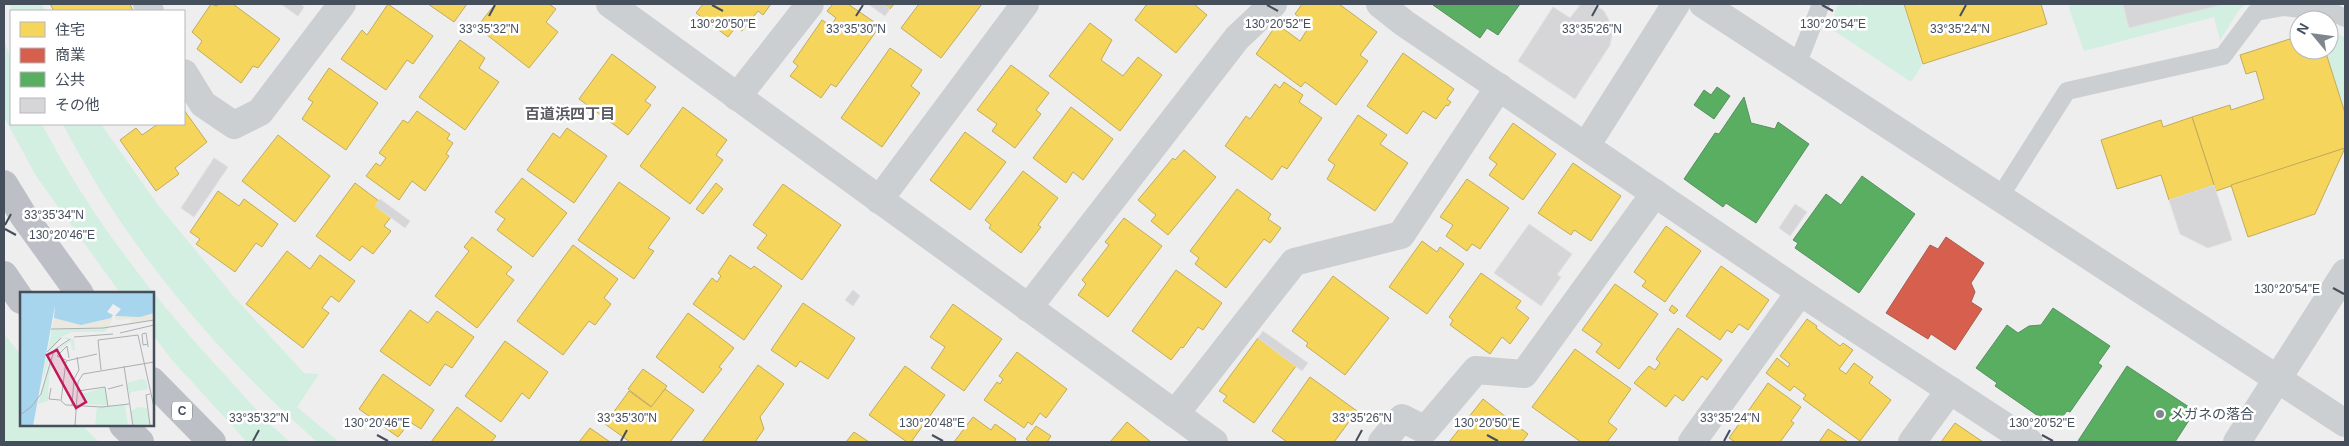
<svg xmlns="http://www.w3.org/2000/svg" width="2349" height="446" font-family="Arial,'Noto Sans JP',sans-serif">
<rect width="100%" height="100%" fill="#efeeee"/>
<!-- green -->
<g fill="#d2efe1">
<path d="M9 4H42L45 11H12Z"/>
<path d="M1838 4 1862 6 1863 4H1903L1922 65 1911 82 1830 28Z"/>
<path d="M2070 4H2246L2239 10 2220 40 2214 17 2084 51 2069 8Z"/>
<path d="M2329 32 2345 37V113L2325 50H2329Z"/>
<path d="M4 40 11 59V124H42C90 217 156 301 227 377 247 399 267 423 290 442H247L172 360 153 335 152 294 120 293 36 176 4 117Z"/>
<path d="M63 124H101L158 205 235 298 304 373 319 374 297 407 339 442H317C217 354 123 243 63 124Z"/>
<path d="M4 334 21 355V425H82L99 442H4Z"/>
</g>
<!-- homes -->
<g fill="#f6d55c" stroke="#c1ac5c">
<path d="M50 4H130L133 11H54Z"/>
<path d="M211 4 217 6 219 4H233L280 39 258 68 253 66 241 83 197 49 202 41 192 32Z"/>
<path d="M388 4 433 36 413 64 407 60 386 90 341 59 362 30 367 35Z"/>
<path d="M428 4H467L454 22Z"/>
<path d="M495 4H549L556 9 546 22 558 32 529 68 477 27Z"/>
<path d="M703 4H771L763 15 758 11 742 31 736 27 728 37 696 13Z"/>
<path d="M833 4H848L880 26 836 87 831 84 821 98 790 76 798 66 793 62 822 20 831 26 836 18 827 11Z"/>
<path d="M882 4H894L890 9Z"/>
<path d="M919 4H982L941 58 901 28Z"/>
<path d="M1147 4H1194L1207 15 1176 53 1135 20Z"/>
<path d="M1302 4H1339L1377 32 1360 55 1368 61 1336 105 1305 82 1301 87 1256 54 1277 24 1300 41 1310 25 1295 14Z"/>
<path d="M1904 4H2041L2047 24 1923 64Z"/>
<path d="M1090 23 1112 40 1101 60 1123 76 1138 57 1162 75 1120 131 1049 76Z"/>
<path d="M2299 36V50H2325L2345 113V148L2216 191 2192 117 2230 105 2231 110 2264 99 2256 71 2246 74 2240 55Z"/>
<path d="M460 40 485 58 479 68 499 82 465 130 419 97Z"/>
<path d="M890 48 922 70 911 86 920 93 882 147 841 118Z"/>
<path d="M1403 53 1454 89 1447 99 1451 102 1448 106 1446 105 1436 119 1423 111 1407 134 1367 106Z"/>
<path d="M612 54 656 87 645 101 651 105 628 135 579 99Z"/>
<path d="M1011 65 1049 93 1036 110 1041 114 1015 148 992 131 997 124 977 110Z"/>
<path d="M329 68 378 103 346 150 302 119 313 102 308 99Z"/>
<path d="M1284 82 1303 95 1299 102 1322 118 1287 169 1282 166 1272 180 1225 146 1246 116 1250 119 1275 84 1280 88Z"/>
<path d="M683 107 727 140 716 155 723 160 690 204 640 166Z"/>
<path d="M1071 107 1113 139 1083 180 1073 172 1066 183 1033 158Z"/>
<path d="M184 110 207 142 175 168 179 174 156 191 120 140 136 128 142 135 158 124H184Z"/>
<path d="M417 111 450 134 447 139 453 143 446 154 449 156 425 191 412 181 399 200 366 176 376 163 380 166 386 158 379 153 403 120 408 123Z"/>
<path d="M1358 115 1387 135 1380 144 1408 163 1375 211 1327 179 1335 165 1328 160Z"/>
<path d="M2192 117 2214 185 2169 200 2161 175 2117 189 2101 140 2161 120 2163 127Z"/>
<path d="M1513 123 1556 154 1523 200 1489 175 1497 164 1489 158Z"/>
<path d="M567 128 607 156 574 203 527 170 553 133 560 138Z"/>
<path d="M965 132 1006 162 970 210 930 180Z"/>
<path d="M278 135 330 176 295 222 242 181Z"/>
<path d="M2345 148 2315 214 2248 237 2231 185Z"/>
<path d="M1184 150 1216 177 1168 235 1151 221 1156 215 1138 200 1173 158 1175 160Z"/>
<path d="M1573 163 1621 196 1591 241 1574 230 1571 235 1538 213Z"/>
<path d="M1023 171 1058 198 1038 225 1041 227 1021 253 989 228 991 225 985 220Z"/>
<path d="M522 178 567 213 533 257 497 230 505 219 495 212Z"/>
<path d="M1467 179 1509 208 1480 249 1472 244 1467 251 1446 236 1453 225 1440 217Z"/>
<path d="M619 182 670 218 648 248 654 251 634 279 578 240Z"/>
<path d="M355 183 379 201 375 206 391 217 384 226 391 231 373 254 362 246 350 261 316 236Z"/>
<path d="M716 183 723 189 703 214 696 209Z"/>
<path d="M783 184 841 225 802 280 757 248 767 235 753 225Z"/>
<path d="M1237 189 1271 214 1268 219 1281 228 1270 243 1264 239 1226 288 1195 264 1199 258 1190 251Z"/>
<path d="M218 191 239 206 244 199 278 224 262 247 256 243 235 272 196 244 200 239 190 232Z"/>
<path d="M1124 218 1162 246 1108 317 1078 295 1086 284 1082 280 1109 245 1105 242Z"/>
<path d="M1666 226 1701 251 1665 302 1642 286 1646 281 1634 272Z"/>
<path d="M472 237 512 267 506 274 514 280 477 328 435 296 469 251 464 247Z"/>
<path d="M1422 241 1437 252 1440 247 1464 264 1427 314 1389 287Z"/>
<path d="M573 245 618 279 604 298 611 304 595 325 589 321 563 355 517 321Z"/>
<path d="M287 251 310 269 320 255 355 281 339 302 331 296 322 308 329 313 303 348 246 304Z"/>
<path d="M730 255 751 269 754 266 782 286 744 340 693 304 712 278 717 282 721 276 718 273Z"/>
<path d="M1721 266 1769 300 1748 330 1739 324 1732 333 1727 330 1720 340 1686 316Z"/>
<path d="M1176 270 1222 303 1203 330 1198 327 1183 348 1181 347 1171 360 1132 331Z"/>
<path d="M1481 273 1521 301 1516 308 1529 318 1510 344 1502 337 1490 354 1450 325 1453 320 1449 317Z"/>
<path d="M1333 276 1389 318 1345 375 1306 346 1308 343 1292 331Z"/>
<path d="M1615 284 1658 314 1619 369 1596 352 1602 344 1582 330Z"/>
<path d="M803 303 855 338 828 379 800 361 796 367 771 350Z"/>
<path d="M953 304 1002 339 964 391 931 368 945 347 930 337Z"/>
<path d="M1672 305 1678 310 1674 314 1669 310Z"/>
<path d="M410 310 428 323 437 311 474 337 452 368 445 364 430 386 380 351Z"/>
<path d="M688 313 734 348 719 367 722 369 703 393 656 357Z"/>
<path d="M1807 319 1817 326 1816 328 1840 346 1843 343 1853 350 1839 369 1846 374 1854 363 1873 377 1869 383 1891 400 1860 441 1803 399 1806 395 1794 386 1790 391 1766 373 1777 358 1788 367 1790 364 1780 356Z"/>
<path d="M1678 328 1722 360 1707 380 1702 376 1683 401 1675 395 1666 407 1634 383 1649 366 1655 370 1660 363 1656 359Z"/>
<path d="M1258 338 1296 366 1254 423 1223 401 1227 396 1219 391Z"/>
<path d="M505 341 548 372 529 399 522 393 501 422 465 396Z"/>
<path d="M1575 349 1631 389 1608 422 1617 429 1607 442H1581L1532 407Z"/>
<path d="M1017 352 1067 389 1046 418 1040 413 1032 425 1028 422 1024 428 984 400 997 382 1000 384 1003 379 999 376Z"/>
<path d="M758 365 784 384 760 417 764 429 755 442H702Z"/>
<path d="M905 366 945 395 911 442H907L869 415Z"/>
<path d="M643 369 667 386 652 407 628 389Z"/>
<path d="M383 374 434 410 421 429 410 422 398 437 359 409Z"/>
<path d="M1310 377 1357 411 1334 442H1287L1272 431Z"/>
<path d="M1768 383 1801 407 1791 421 1794 423 1780 442H1735L1729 438Z"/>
<path d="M665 389 694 410 670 442H630L605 424 629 391 651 407Z"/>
<path d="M1483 399 1528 434 1522 442H1449Z"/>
<path d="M457 407 496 436 491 442H431Z"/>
<path d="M973 417 991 430 995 424 1016 439 1014 442H954Z"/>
<path d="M1127 422 1151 442H1110Z"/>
<path d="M1955 423 1983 442H1941Z"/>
<path d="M1036 426 1051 436 1047 442H1030L1026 439Z"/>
<path d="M590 428 610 442H579Z"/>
<path d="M1828 429 1848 442H1819Z"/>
<path d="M854 432 869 442H846Z"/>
</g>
<!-- shops -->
<path fill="#d6604d" stroke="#aa5b51" d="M1946 237 1984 263 1971 283 1975 292 1971 302 1982 309 1955 350 1931 334 1928 339 1886 313 1930 245 1938 249Z"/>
<!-- public -->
<g fill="#5aae61" stroke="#54915f">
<path d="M1434 4H1520L1498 35 1487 28 1480 38 1433 5Z"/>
<path d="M1717 87 1730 96 1714 119 1694 105 1704 90 1711 95Z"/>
<path d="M1744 97 1751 123 1775 129 1778 122 1809 144 1756 223 1726 203 1723 207 1684 179 1715 133 1719 134Z"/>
<path d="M1862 176 1915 214 1859 293 1795 248 1798 243 1793 240 1826 194 1841 205Z"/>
<path d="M2053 308 2110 346 2098 363 2102 366 2070 412 2067 411 2054 427 1995 386 1997 383 1976 368 2007 325 2018 333 2029 326 2041 325Z"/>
<path d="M2127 366 2195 411 2175 442 2078 441Z"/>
</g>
<!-- building -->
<g fill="#d6d6d9" stroke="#e0e0e1">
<path d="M281 4H300L304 7 298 16Z"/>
<path d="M868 4H882L890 9 885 16Z"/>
<path d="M1581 4H1594L1604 11 1613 28 1610 45 1575 99 1518 61 1553 7 1570 18Z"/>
<path d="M2123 4H2224L2129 28Z"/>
<path d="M214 158 228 167 194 217 181 208Z"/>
<path d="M2214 185 2232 240 2208 248 2180 234 2169 200Z"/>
<path d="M380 199 410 221 405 228 375 206Z"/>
<path d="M1795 204 1807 212 1790 236 1779 228Z"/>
<path d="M1529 224 1572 254 1557 275 1561 277 1541 306 1494 273Z"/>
<path d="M853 290 860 296 853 306 845 300Z"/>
<path d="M1263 331 1308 363 1302 371 1258 338Z"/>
</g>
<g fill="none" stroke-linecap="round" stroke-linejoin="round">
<!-- service -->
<g stroke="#cccfd2" stroke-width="18">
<path d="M1797 65 1821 4"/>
<path d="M1999 198 2067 91 2223 56 2256 12 2284 7 2337 14 2345 18"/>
</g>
<!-- minor -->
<g stroke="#cccfd2" stroke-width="28">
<path d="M147 4 150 11"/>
<path d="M610 4 1214 442"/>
<path d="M1380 4 1404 23 1800 292 2029 442"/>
<path d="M184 73 203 104 234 125 260 112 342 4"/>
<path d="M737 97 810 4"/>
<path d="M1586 146 1676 4"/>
<path d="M879 200 1025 4"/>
<path d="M1028 308 1237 38 1273 4"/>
<path d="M1175 414 1294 262 1401 235 1499 87"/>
<path d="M1382 442 1402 418 1425 430 1476 370 1524 374 1655 193"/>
<path d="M1692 442 1800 292"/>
<path d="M1912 442 1950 390"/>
<path d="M2237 442 2345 273"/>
</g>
<!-- tertiary -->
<path stroke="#cccfd2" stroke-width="28" d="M1703 4 2345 423"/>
<!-- motorway -->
<g stroke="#bcbfc6" stroke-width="28">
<path d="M4 184 23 215 80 294"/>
<path d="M4 275 21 300"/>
<path d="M152 381 212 442"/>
<path d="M123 425 140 442"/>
</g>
</g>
<!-- ticks -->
<path fill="none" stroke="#454e5b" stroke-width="2" d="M712 5 723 11M1267 5 1278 11M1822 5 1833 11M489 16 495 5M856 16 863 5M1592 16 1598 5M1960 16 1966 5M5 225 11 214M5 229 16 235M2333 288 2344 294M377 435 388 441M932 435 943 441M1487 435 1498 441M2042 435 2053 441M253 441 259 430M621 441 627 430M1356 441 1362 430M1724 441 1730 430"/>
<!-- markers -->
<circle fill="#80868e" stroke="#fff" stroke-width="2" cx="2160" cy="414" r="5"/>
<g text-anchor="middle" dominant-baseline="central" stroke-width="5" stroke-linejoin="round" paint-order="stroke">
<!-- shield labels -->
<rect fill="#fff" stroke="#7d838c" stroke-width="1" x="172" y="401.5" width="20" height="19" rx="4"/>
<g font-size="12" font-weight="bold" fill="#454e5b">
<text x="182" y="411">C</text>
</g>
<!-- poi labels -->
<g font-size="14" fill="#454e5b" stroke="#fff" text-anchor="start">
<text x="2170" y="414">メガネの落合</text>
</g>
<!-- neighbourhood labels -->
<g font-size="15" font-weight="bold" fill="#5a5c62" stroke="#fff">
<text x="570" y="113">百道浜四丁目</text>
</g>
</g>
<!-- overview -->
<g transform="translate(20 292)">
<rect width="134" height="134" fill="#efeeee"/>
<path d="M88 36 85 40H52L41 45 54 47 55 58H52L51 49 35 61 29 85 28 109 18 112 33 61 50 48 42 46 32 57 20 98 32 37ZM121 87 126 88 128 97 111 100 110 105 107 91ZM85 95 86 101H83H86L87 113 63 112 64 101 59 99 66 101ZM105 113 108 134H75L77 115ZM118 115 127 116 130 132 114 134 111 119Z" fill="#d2efe1"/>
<path d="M134 21V27L111 32 110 27 96 28 95 24 120 25ZM93 25 89 35 32 36 34 26 61 33Z" fill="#eae8df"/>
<path d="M0 0H133L134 21 120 25 95 24 101 17 93 12 87 20 93 23 91 26 61 33 34 26 35 13 13 134H0Z" fill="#a6d5ed"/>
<path fill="none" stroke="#a6d5ed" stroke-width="2.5" d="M70 0 72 12 87 13"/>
<path fill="none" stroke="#abaeb3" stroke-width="1" d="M31 37 83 36 134 28M100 41 134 33M54 45 93 42M128 52 123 53 122 42 126 41 128 54V55M27 60 41 46M77 62 46 69 41 109 46 113 82 115 109 112M46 68 37 64 47 54 49 66M104 74 113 134M81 78 78 48 118 43 134 115M31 96 29 107 40 108M88 97 103 93M58 99 85 95 88 115M130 102 126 103 130 133M52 113 54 87 59 78 57 65M0 123 11 115 21 102 34 58 50 47M15 134H43M55 134 58 90 63 82 134 70"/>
<path fill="#c2185b" fill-opacity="0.15" stroke="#c2185b" stroke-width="2.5" d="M37 58 66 110 56 116 27 63Z"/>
<rect width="134" height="134" fill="none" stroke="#454e5b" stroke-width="2.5"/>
</g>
<g font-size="12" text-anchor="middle" fill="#454e5b" stroke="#fff" stroke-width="5" stroke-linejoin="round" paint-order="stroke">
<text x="723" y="28">130°20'50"E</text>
<text x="1278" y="28">130°20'52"E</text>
<text x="1833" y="28">130°20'54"E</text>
<text x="1592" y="33">33°35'26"N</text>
<text x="1960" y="33">33°35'24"N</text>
<text x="489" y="33">33°35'32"N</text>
<text x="856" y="33">33°35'30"N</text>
<text x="54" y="219">33°35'34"N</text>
<text x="62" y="239">130°20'46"E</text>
<text x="2287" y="293">130°20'54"E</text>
<text x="259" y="422">33°35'32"N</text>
<text x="627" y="422">33°35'30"N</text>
<text x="1362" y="422">33°35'26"N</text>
<text x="1730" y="422">33°35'24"N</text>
<text x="377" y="427">130°20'46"E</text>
<text x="932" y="427">130°20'48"E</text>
<text x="1487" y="427">130°20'50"E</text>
<text x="2042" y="427">130°20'52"E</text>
</g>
<!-- border -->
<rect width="2349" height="446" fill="none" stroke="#454e5b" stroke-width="10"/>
<!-- legend -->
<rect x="10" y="10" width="175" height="115" fill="#ffffff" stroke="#b5b8bd"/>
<rect x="20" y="22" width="25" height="15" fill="#f6d55c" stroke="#b5b8bd"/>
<text x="55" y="35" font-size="15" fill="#454e5b">住宅</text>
<rect x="20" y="48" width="25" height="15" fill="#d6604d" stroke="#b5b8bd"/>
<text x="55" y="60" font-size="15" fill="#454e5b">商業</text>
<rect x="20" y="72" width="25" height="15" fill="#5aae61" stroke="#b5b8bd"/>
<text x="55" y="85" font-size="15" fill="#454e5b">公共</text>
<rect x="20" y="98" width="25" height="15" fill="#d6d6d9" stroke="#b5b8bd"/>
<text x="55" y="110" font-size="15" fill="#454e5b">その他</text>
<!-- north arrow -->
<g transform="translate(2314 35) rotate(299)"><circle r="24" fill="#ffffff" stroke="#b5b8bd"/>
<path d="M0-4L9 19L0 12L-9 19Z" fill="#80868e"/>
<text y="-8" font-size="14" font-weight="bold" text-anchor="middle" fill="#454e5b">N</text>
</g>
</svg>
